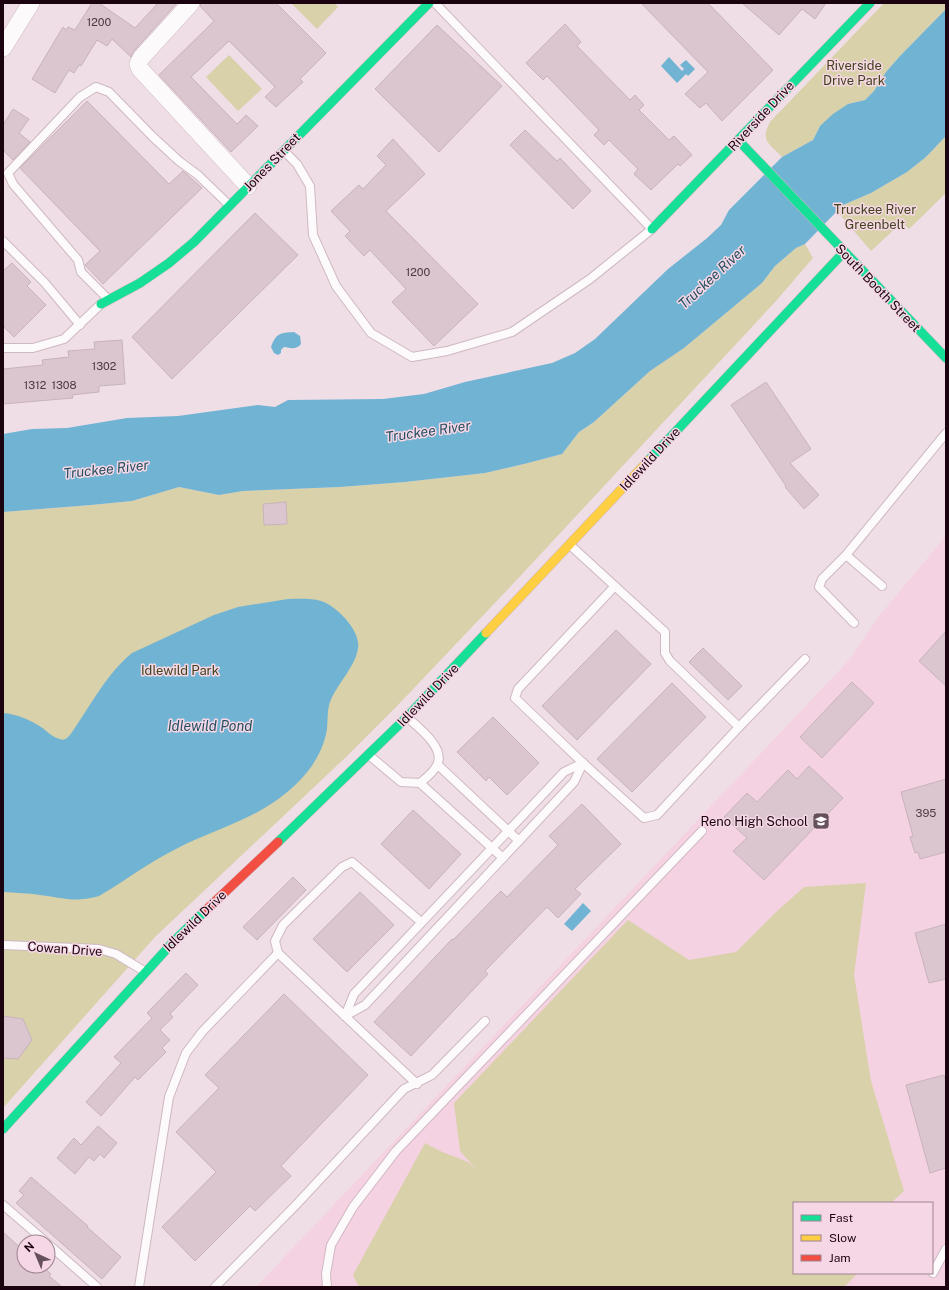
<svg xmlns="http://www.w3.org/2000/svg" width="949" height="1290" font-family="'Public Sans',sans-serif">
<rect width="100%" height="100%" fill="#efdee6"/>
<!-- built -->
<path fill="#f5d2e2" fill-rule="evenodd" d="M946 536V1287H256L850 659 879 616ZM794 1203H932V1273H794Z"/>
<!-- green -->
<g fill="#d8d1aa">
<path d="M291 3H335L338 7 317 29Z"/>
<path d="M884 3H946V9L900 56 886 72 874 91 865 100 848 104 820 126 813 140 782 157C769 143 760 141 770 122Z"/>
<path d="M229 55 262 89 238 111 206 77Z"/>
<path d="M946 136V193L909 229 902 222 871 251 837 211 843 205 871 193 907 172 926 157Z"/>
<path d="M805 244 813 258 776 301 511 586 398 705 346 757 155 937 3 1108V512L91 505 132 501 179 487 219 495 243 491 340 487 405 482 485 473 528 463 562 454 579 432 594 422 650 371 684 348 762 283 775 266 796 248Z"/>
<path d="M866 883 854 975 871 1081 904 1191 891 1203H794V1273H858L844 1287H359L353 1275 425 1143 440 1151 468 1162 476 1169 460 1151 454 1103 628 920 689 960 736 952 775 913 804 887Z"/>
</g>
<!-- water -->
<g fill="#71b3d3">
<path d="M946 9V136L926 157 907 172 871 193 843 205 805 244 796 248 775 266 762 283 684 348 650 371 594 422 579 432 562 454 528 463 485 473 405 482 340 487 243 491 219 495 179 487 132 501 91 505 3 512V434L32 429 67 428 127 418 178 416 258 405 275 407 288 400 383 399 424 394 465 382 552 363 575 353 595 339 668 269 706 239 721 225 729 210 782 157 813 140 820 126 833 114 848 104 865 100 874 91 886 72 900 56Z"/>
<path d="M669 57 682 71 684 69 680 65 686 60 695 69 688 76 686 74 677 83 661 66Z"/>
<path d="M294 332 300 336 301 344C297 350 290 348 284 347L281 350V353L278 355 274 353 271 347C276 333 280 333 294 332Z"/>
<path d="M288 599C299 599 311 598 321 601 337 606 361 631 358 648 356 666 336 685 330 702 327 711 328 719 327 729 323 755 306 777 286 793 254 820 212 830 176 849 149 862 125 881 99 896 73 903 65 898 40 895 28 893 15 893 3 892V713C17 714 30 720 41 727 47 731 53 738 60 739 65 741 67 738 70 735 90 707 106 674 132 653L214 615 238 607Z"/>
<path d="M583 903 591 911 572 931 564 924Z"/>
</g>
<!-- building -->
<g fill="#dbc5cf" stroke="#c8b3bd">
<path d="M92 3H99L135 28 158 3H177L134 51 131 57 112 39 107 46 97 40 81 66 79 65 74 73 69 70 55 93 32 79 63 27 66 30 68 27 75 30Z"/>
<path d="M201 3H276L326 53 300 79 303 82 276 107 265 97 275 87 229 41 191 77 237 124 246 115 258 126 231 152 159 75 214 21 200 6Z"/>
<path d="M641 3H708L773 70 722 121 706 103 700 108 685 94 708 72Z"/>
<path d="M742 3H826L815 19 802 9 779 35Z"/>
<path d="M565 24 581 42 577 46 630 100 635 95 644 105 639 110 669 140 674 136 692 155 680 166 678 164 651 190 634 174 638 169 609 140 604 145 594 135 599 130 547 76 543 80 526 63Z"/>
<path d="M437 25 502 86 439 152 375 89Z"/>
<path d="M87 101 169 184 183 171 202 188 103 284 85 265 100 251 20 168Z"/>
<path d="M13 109 29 119 19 133 30 142 13 160 3 150V125Z"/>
<path d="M525 130 557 161 560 158 591 191 573 209 510 145Z"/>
<path d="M393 139 425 174 386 211 478 304 434 346 392 302 406 289 370 250 364 256 345 236 350 231 331 211 359 185 363 189 386 165 377 156Z"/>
<path d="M255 213 298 255 172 379 132 337Z"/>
<path d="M12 263 31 282 27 286 46 305 14 337 3 326V271Z"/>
<path d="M122 340 125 384 99 386V392L72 395 73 398 3 404V369L43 365 42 360 69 357 68 351 95 349 94 342Z"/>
<path d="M766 382 811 449 790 463 819 495 804 509 785 487 786 486 731 405Z"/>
<path d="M286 502 287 524 264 525 263 504Z"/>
<path d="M616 630 651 664 577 740 542 706Z"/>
<path d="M946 631V686L919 661Z"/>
<path d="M703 648 742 686 728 700 689 662Z"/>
<path d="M852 682 874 703 822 758 800 737Z"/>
<path d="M672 683 706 717 632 792 597 759Z"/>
<path d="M493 717 539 763 507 795 489 777 486 781 457 752Z"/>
<path d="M809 766 843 798 764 880 733 851 747 838 724 817 747 793 757 802 788 770 797 779Z"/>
<path d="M946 779V852L920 859 918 852 915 853 910 837 913 836 901 792Z"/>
<path d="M582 804 621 844 575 889 581 894 558 918 547 907 485 971 488 974 411 1056 374 1022 452 939 453 940 501 891 507 897 558 845 549 836Z"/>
<path d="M413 810 461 854 429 889 381 844Z"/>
<path d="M293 877 306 890 257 940 243 927Z"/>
<path d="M360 892 394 925 347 972 313 939Z"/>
<path d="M946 924V979L929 983 915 933Z"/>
<path d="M186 973 198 985 170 1014 173 1017 160 1030 170 1040 162 1048 166 1052 138 1080 135 1077 101 1116 86 1102 121 1063 114 1057 152 1018 147 1013Z"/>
<path d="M284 994 368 1075 281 1166 291 1176 255 1211 250 1206 195 1261 162 1227 216 1172 176 1132 219 1088 205 1075Z"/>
<path d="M3 1016 23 1019 32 1040 18 1059 3 1058Z"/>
<path d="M944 1075 946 1082V1168L930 1173 906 1085Z"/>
<path d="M98 1126 117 1143 104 1158 100 1154 94 1161 89 1157 75 1174 57 1158 74 1138 81 1145Z"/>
<path d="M31 1177 88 1226 87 1227 121 1257 102 1279 16 1203 24 1195 19 1191Z"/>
<path d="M3 1232 24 1251V1266H42L51 1274 49 1276 62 1287H3Z"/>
</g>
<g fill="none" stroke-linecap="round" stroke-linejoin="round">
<!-- lane casing -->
<g stroke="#ceb8c3" stroke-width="10">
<g id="lane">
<path d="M284 151 297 164 310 186 313 235 336 286 371 333 412 357 447 351 512 332 590 279 652 229 435 3"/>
<path d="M3 241 45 283 80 325"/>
<path d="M108 299 81 272 78 260 13 184 8 173 80 97 96 87 109 92 153 137 179 161 198 175 229 205"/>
<path d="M3 348H33L64 339 101 304"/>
<path d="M570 545 665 632V653L670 661 739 727"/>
<path d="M846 555 882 586"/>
<path d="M615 586 518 689 515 698 583 763 644 818 657 815 739 727 805 659"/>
<path d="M854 623 819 587 822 579 846 555 946 433"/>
<path d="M370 756 401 782 420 783C426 778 434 772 437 765 446 748 418 727 408 718"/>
<path d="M438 765 519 841"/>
<path d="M420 783 503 858"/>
<path d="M3 945 99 949 116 954 144 971"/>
<path d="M345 1016 354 994 564 772 583 763"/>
<path d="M345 1016 365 1005 574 782 583 763"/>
<path d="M417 1084 278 953 275 941 283 925 342 867 352 862 421 922"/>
<path d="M3 1205 46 1242"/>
<path d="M48 1244 97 1287"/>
<path d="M933 1273 946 1249"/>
<path d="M139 1287 169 1097 186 1053 202 1032 278 953"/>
<path d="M215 1287 295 1206 404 1089 432 1075 485 1021"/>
<path d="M327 1287 326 1274 331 1245 353 1207 396 1151 702 831"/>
</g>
</g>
<!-- street casing -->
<g stroke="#ceb8c3" stroke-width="18">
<g id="street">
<path d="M191 3 141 58 138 64 140 69 248 186"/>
<path d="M3 48 31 3"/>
</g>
</g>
<!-- fast casing -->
<g stroke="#ceb8c3" stroke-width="10">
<g id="fast">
<path d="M739 141 946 358"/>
<path d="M652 229 870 3"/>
<path d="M101 304 140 283 169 263 194 242 429 3"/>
<path d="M649 460 844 252"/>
<path d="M278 842 407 717 486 633"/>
<path d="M3 1129 175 940 205 911"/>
</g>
</g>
<!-- slow casing -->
<g stroke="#ceb8c3" stroke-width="10">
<path id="slow" d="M486 633 649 460"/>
</g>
<!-- jam casing -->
<g stroke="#ceb8c3" stroke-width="10">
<path id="jam" d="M205 911 278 842"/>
</g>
<!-- lane -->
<use href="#lane" stroke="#fdfafb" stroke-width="8"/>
<!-- street -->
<use href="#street" stroke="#fdfafb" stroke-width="17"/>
<!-- fast -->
<use href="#fast" stroke="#16e098" stroke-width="9"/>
<!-- slow -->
<use href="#slow" stroke="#ffcf43" stroke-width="9"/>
<!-- jam -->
<use href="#jam" stroke="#f24e42" stroke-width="9"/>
</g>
<!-- icons -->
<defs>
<g id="school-square" transform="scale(0.9)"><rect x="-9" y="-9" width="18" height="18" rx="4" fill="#65505b" stroke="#f6d7e5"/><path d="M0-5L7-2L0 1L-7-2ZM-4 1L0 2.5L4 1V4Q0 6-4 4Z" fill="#fff"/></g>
</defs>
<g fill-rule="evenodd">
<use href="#school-square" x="821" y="821"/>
</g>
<g text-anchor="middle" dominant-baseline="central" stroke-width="3" stroke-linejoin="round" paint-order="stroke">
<!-- number labels -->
<g font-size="11" fill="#4e3743">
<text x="99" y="22">1200</text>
<text x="418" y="272">1200</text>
<text x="104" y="366">1302</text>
<text x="35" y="385">1312</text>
<text x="64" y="385">1308</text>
<text x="926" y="813">395</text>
</g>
<!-- park labels -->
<g font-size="13" fill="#42431d" stroke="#f6d7e5">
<text x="854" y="65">Riverside<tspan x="854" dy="15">Drive Park</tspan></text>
<text x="875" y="209">Truckee River<tspan x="875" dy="15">Greenbelt</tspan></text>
<text x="180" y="670">Idlewild Park</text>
</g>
<!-- street labels -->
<g font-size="13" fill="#1b0410" stroke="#f6d7e5">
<text transform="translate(761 116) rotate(-47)">Riverside Drive</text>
<text transform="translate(272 162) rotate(-46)">Jones Street</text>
<text transform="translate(878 288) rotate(46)">South Booth Street</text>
<text transform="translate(650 459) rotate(-47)">Idlewild Drive</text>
<text transform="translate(428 695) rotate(-46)">Idlewild Drive</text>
<text transform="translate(195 921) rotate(-44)">Idlewild Drive</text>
<text transform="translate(65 949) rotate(4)">Cowan Drive</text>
</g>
<!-- poi labels -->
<g font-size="13" fill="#1b0410" stroke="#f6d7e5" text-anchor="end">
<text x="808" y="821">Reno High School</text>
</g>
<!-- water labels -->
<g font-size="14" font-style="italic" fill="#254f62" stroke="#f6d7e5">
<text transform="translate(712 277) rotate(-43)">Truckee River</text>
<text transform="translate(428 431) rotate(-8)">Truckee River</text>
<text transform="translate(106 469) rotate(-6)">Truckee River</text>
<text x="210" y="726">Idlewild Pond</text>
</g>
</g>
<!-- border -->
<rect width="949" height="1290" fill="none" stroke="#1b0410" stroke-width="8"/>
<!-- legend -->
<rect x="793" y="1202" width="140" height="72" fill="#f6d7e5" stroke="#9e8390"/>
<rect x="801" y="1215" width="20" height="6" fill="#16e098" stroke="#9e8390"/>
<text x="829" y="1222" font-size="12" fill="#1b0410">Fast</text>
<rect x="801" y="1235" width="20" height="6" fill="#ffcf43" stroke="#9e8390"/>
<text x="829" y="1242" font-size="12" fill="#1b0410">Slow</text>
<rect x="801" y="1255" width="20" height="6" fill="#f24e42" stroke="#9e8390"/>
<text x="829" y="1262" font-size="12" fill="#1b0410">Jam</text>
<!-- north arrow -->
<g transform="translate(36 1254) rotate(316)"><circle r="19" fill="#f6d7e5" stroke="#9e8390"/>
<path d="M0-3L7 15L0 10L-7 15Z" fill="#65505b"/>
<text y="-6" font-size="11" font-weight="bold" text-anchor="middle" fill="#1b0410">N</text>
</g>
</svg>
